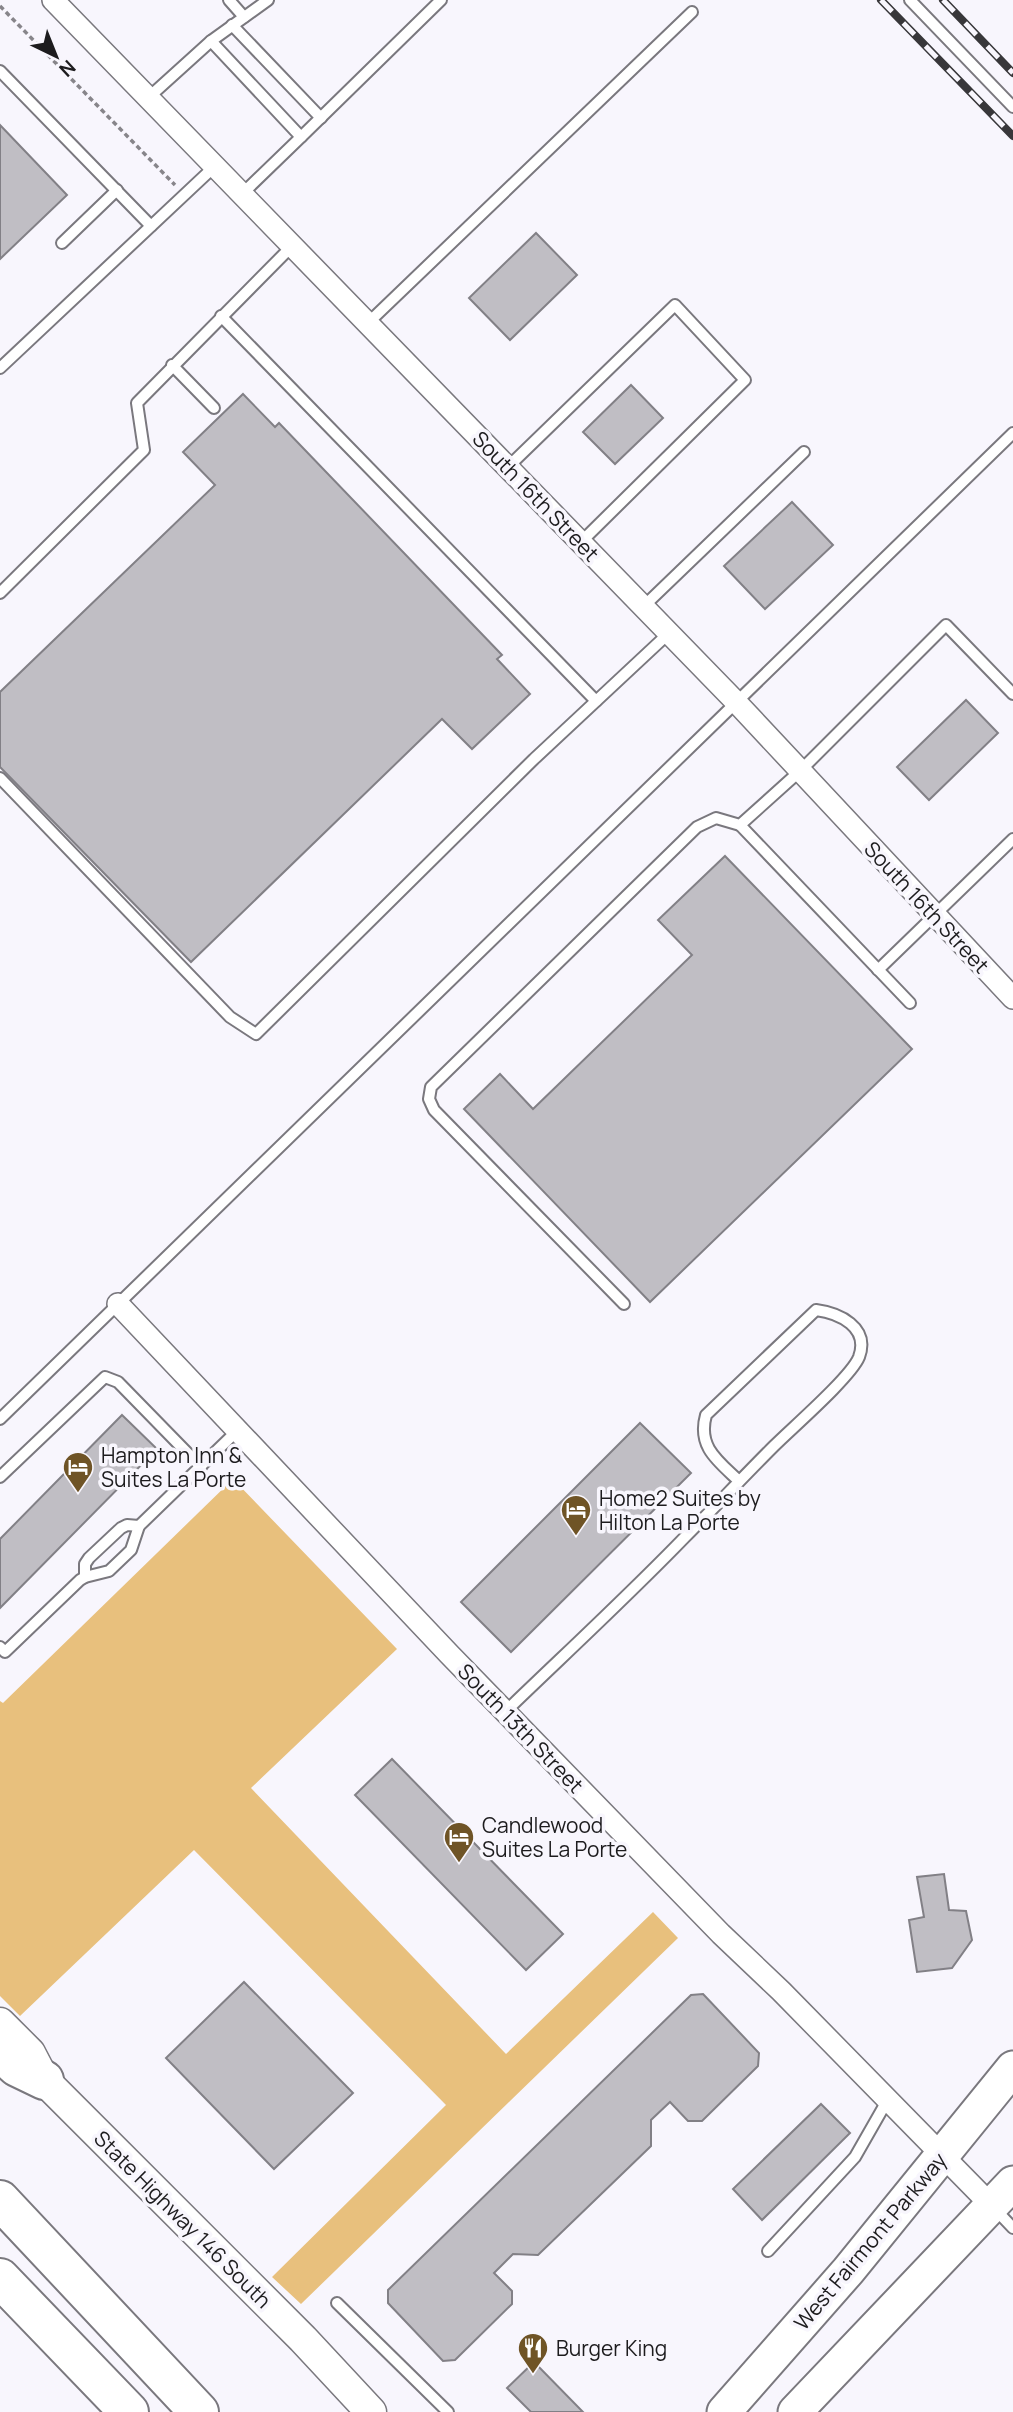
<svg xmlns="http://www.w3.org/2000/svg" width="1013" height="2412" font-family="Manrope,sans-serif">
<rect width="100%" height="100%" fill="#f8f6fd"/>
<!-- green -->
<path fill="#e8c07d" d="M233 1479 397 1649 251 1788 506 2054 653 1912 678 1938 301 2304 272 2277 446 2105 194 1850 20 2016 0 1996V1701L3 1703Z"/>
<!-- building -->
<g fill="#c0bec4" stroke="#828086" stroke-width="2">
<path d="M0 125 67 195 0 259Z"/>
<path d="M536 233 577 275 510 340 469 298Z"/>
<path d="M631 385 663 418 615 464 583 432Z"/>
<path d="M243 394 275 427 279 423 502 655 497 659 530 694 472 749 442 719 191 962 0 767V692L215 485 183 452Z"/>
<path d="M792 502 833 545 765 609 724 566Z"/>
<path d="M966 700 998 733 929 800 897 767Z"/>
<path d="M725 856 912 1049 650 1302 464 1109 500 1074 533 1109 692 955 658 920Z"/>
<path d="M122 1415 157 1449 0 1608V1539Z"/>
<path d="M640 1423 691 1473 511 1652 461 1602Z"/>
<path d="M392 1759 563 1934 526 1970 355 1795Z"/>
<path d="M944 1874 949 1910 966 1911 972 1940 952 1968 917 1972 909 1920 924 1917 917 1877Z"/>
<path d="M244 1982 353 2093 274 2169 166 2058Z"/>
<path d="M703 1994 759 2053 758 2066 702 2121H688L670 2102 651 2120V2146L538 2255 513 2254 494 2273 512 2291V2304L455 2360 443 2361 388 2303V2290L691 1995Z"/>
<path d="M821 2104 850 2133 762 2220 733 2189Z"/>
<path d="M534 2362 583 2412H531L507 2388Z"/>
</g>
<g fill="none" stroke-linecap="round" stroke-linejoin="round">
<!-- lane casing -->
<g stroke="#7a787e" stroke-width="14">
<g id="lane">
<path d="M229 0 244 17"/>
<path d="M910 0 1013 107"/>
<path d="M232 25 321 118"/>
<path d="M211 41 301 137 242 194"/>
<path d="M0 71 151 226"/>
<path d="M148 98 211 41 268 0"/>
<path d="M301 137 441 0"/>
<path d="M62 243 117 190"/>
<path d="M221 316 596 701"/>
<path d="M368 323 692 12"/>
<path d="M172 365 214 408"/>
<path d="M0 368 215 166"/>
<path d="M508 467 675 305 745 380 581 542"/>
<path d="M0 593 144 450 137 403 292 246"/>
<path d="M643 607 804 452"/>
<path d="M0 778 230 1017 256 1034 534 759 669 633"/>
<path d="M740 825 910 1003"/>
<path d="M878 970 1013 839"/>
<path d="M624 1304 434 1110 429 1099 431 1087 697 827 716 818 740 825 800 771 946 625 1013 694"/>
<path d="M0 1419 1013 433"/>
<path d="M0 1477 105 1377 118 1382 201 1467"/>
<path d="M85 1577V1564L89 1558 121 1528 127 1525 139 1526"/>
<path d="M0 1647 5 1652 80 1580 85 1577 109 1571 131 1550 139 1526 238 1430"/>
<path d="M505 1712C565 1654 627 1597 685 1537 715 1507 744 1476 774 1446 792 1428 851 1377 859 1357 870 1327 839 1313 816 1310L706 1415C697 1447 718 1461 739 1481"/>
<path d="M993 2207 1013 2228"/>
<path d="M768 2251 855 2157 887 2101"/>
<path d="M337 2303 448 2412"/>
</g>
</g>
<!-- street casing -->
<g stroke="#7a787e" stroke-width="24">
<g id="street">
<path d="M53 0 736 702 1013 998"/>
<path d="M118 1304 449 1654 721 1934 781 1991 991 2205"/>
</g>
</g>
<!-- secondary casing -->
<g stroke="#7a787e" stroke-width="33">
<path id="secondary" d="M0 2023 30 2053 44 2080 303 2339 371 2412"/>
</g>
<!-- primary casing -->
<g stroke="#7a787e" stroke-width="37">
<g id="primary">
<path d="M724 2412 848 2271 1013 2068"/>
<path d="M795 2412 1013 2183"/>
</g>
</g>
<!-- highway casing -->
<g stroke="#7a787e" stroke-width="42">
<g id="highway">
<path d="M0 2052 17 2067 44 2080"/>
<path d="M0 2200 199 2412"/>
<path d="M0 2278 129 2412"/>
</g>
</g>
<!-- path -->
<path stroke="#87858a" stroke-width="3.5" stroke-dasharray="5 3.5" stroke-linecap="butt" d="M0 6 175 185"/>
<!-- lane -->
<use href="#lane" stroke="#fff" stroke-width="10"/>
<!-- street -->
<use href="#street" stroke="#fff" stroke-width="21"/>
<!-- secondary -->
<use href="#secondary" stroke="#fff" stroke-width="30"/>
<!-- primary -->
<use href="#primary" stroke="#fff" stroke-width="33"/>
<!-- highway -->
<use href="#highway" stroke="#fff" stroke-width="38"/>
<!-- rail casing -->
<g stroke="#38373a" stroke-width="8">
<g id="rail">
<path d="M881 0 1013 136"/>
<path d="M943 0 1013 73"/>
</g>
</g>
<!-- rail -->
<use href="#rail" stroke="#f8f6fd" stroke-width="5" stroke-dasharray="16" stroke-linecap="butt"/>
</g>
<!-- icons -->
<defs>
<g id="hotel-pin" transform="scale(1.575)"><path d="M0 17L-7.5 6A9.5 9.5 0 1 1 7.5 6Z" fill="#6f5426" stroke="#f8f6fd"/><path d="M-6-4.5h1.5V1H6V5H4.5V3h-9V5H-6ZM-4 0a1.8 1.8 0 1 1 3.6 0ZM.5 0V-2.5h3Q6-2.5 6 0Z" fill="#fff"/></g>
<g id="restaurant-pin" transform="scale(1.575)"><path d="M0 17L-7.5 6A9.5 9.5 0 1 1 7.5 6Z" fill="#6f5426" stroke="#f8f6fd"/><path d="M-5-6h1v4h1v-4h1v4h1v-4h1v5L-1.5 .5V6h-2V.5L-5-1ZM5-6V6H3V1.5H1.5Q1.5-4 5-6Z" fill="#fff"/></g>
</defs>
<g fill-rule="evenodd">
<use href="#hotel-pin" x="78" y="1467"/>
<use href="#hotel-pin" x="576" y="1510"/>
<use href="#hotel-pin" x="459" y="1837"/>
<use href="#restaurant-pin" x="533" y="2348"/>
</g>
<g text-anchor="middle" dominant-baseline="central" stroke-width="7" stroke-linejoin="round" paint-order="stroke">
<!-- street labels -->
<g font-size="21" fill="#1d1c1e" stroke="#f8f6fd">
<text transform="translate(536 496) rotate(46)">South 16th Street</text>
<text transform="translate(927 907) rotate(47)">South 16th Street</text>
<text transform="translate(521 1728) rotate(46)">South 13th Street</text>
<text transform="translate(183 2219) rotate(45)">State Highway 146 South</text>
<text transform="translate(870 2241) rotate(-50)">West Fairmont Parkway</text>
</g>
<!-- poi labels -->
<g font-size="21" fill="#1d1c1e" stroke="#f8f6fd" text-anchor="start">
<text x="101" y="1455">Hampton Inn &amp;<tspan x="101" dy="24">Suites La Porte</tspan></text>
<text x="599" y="1498">Home2 Suites by<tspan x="599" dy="24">Hilton La Porte</tspan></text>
<text x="482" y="1825">Candlewood<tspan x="482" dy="24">Suites La Porte</tspan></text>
<text x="556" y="2348">Burger King</text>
</g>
</g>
<!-- north arrow -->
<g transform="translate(56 56) rotate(137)" stroke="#f8f6fd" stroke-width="5" paint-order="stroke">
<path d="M0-5L12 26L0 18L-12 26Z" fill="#1d1c1e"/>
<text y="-10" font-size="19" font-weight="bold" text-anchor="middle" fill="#1d1c1e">N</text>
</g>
</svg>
